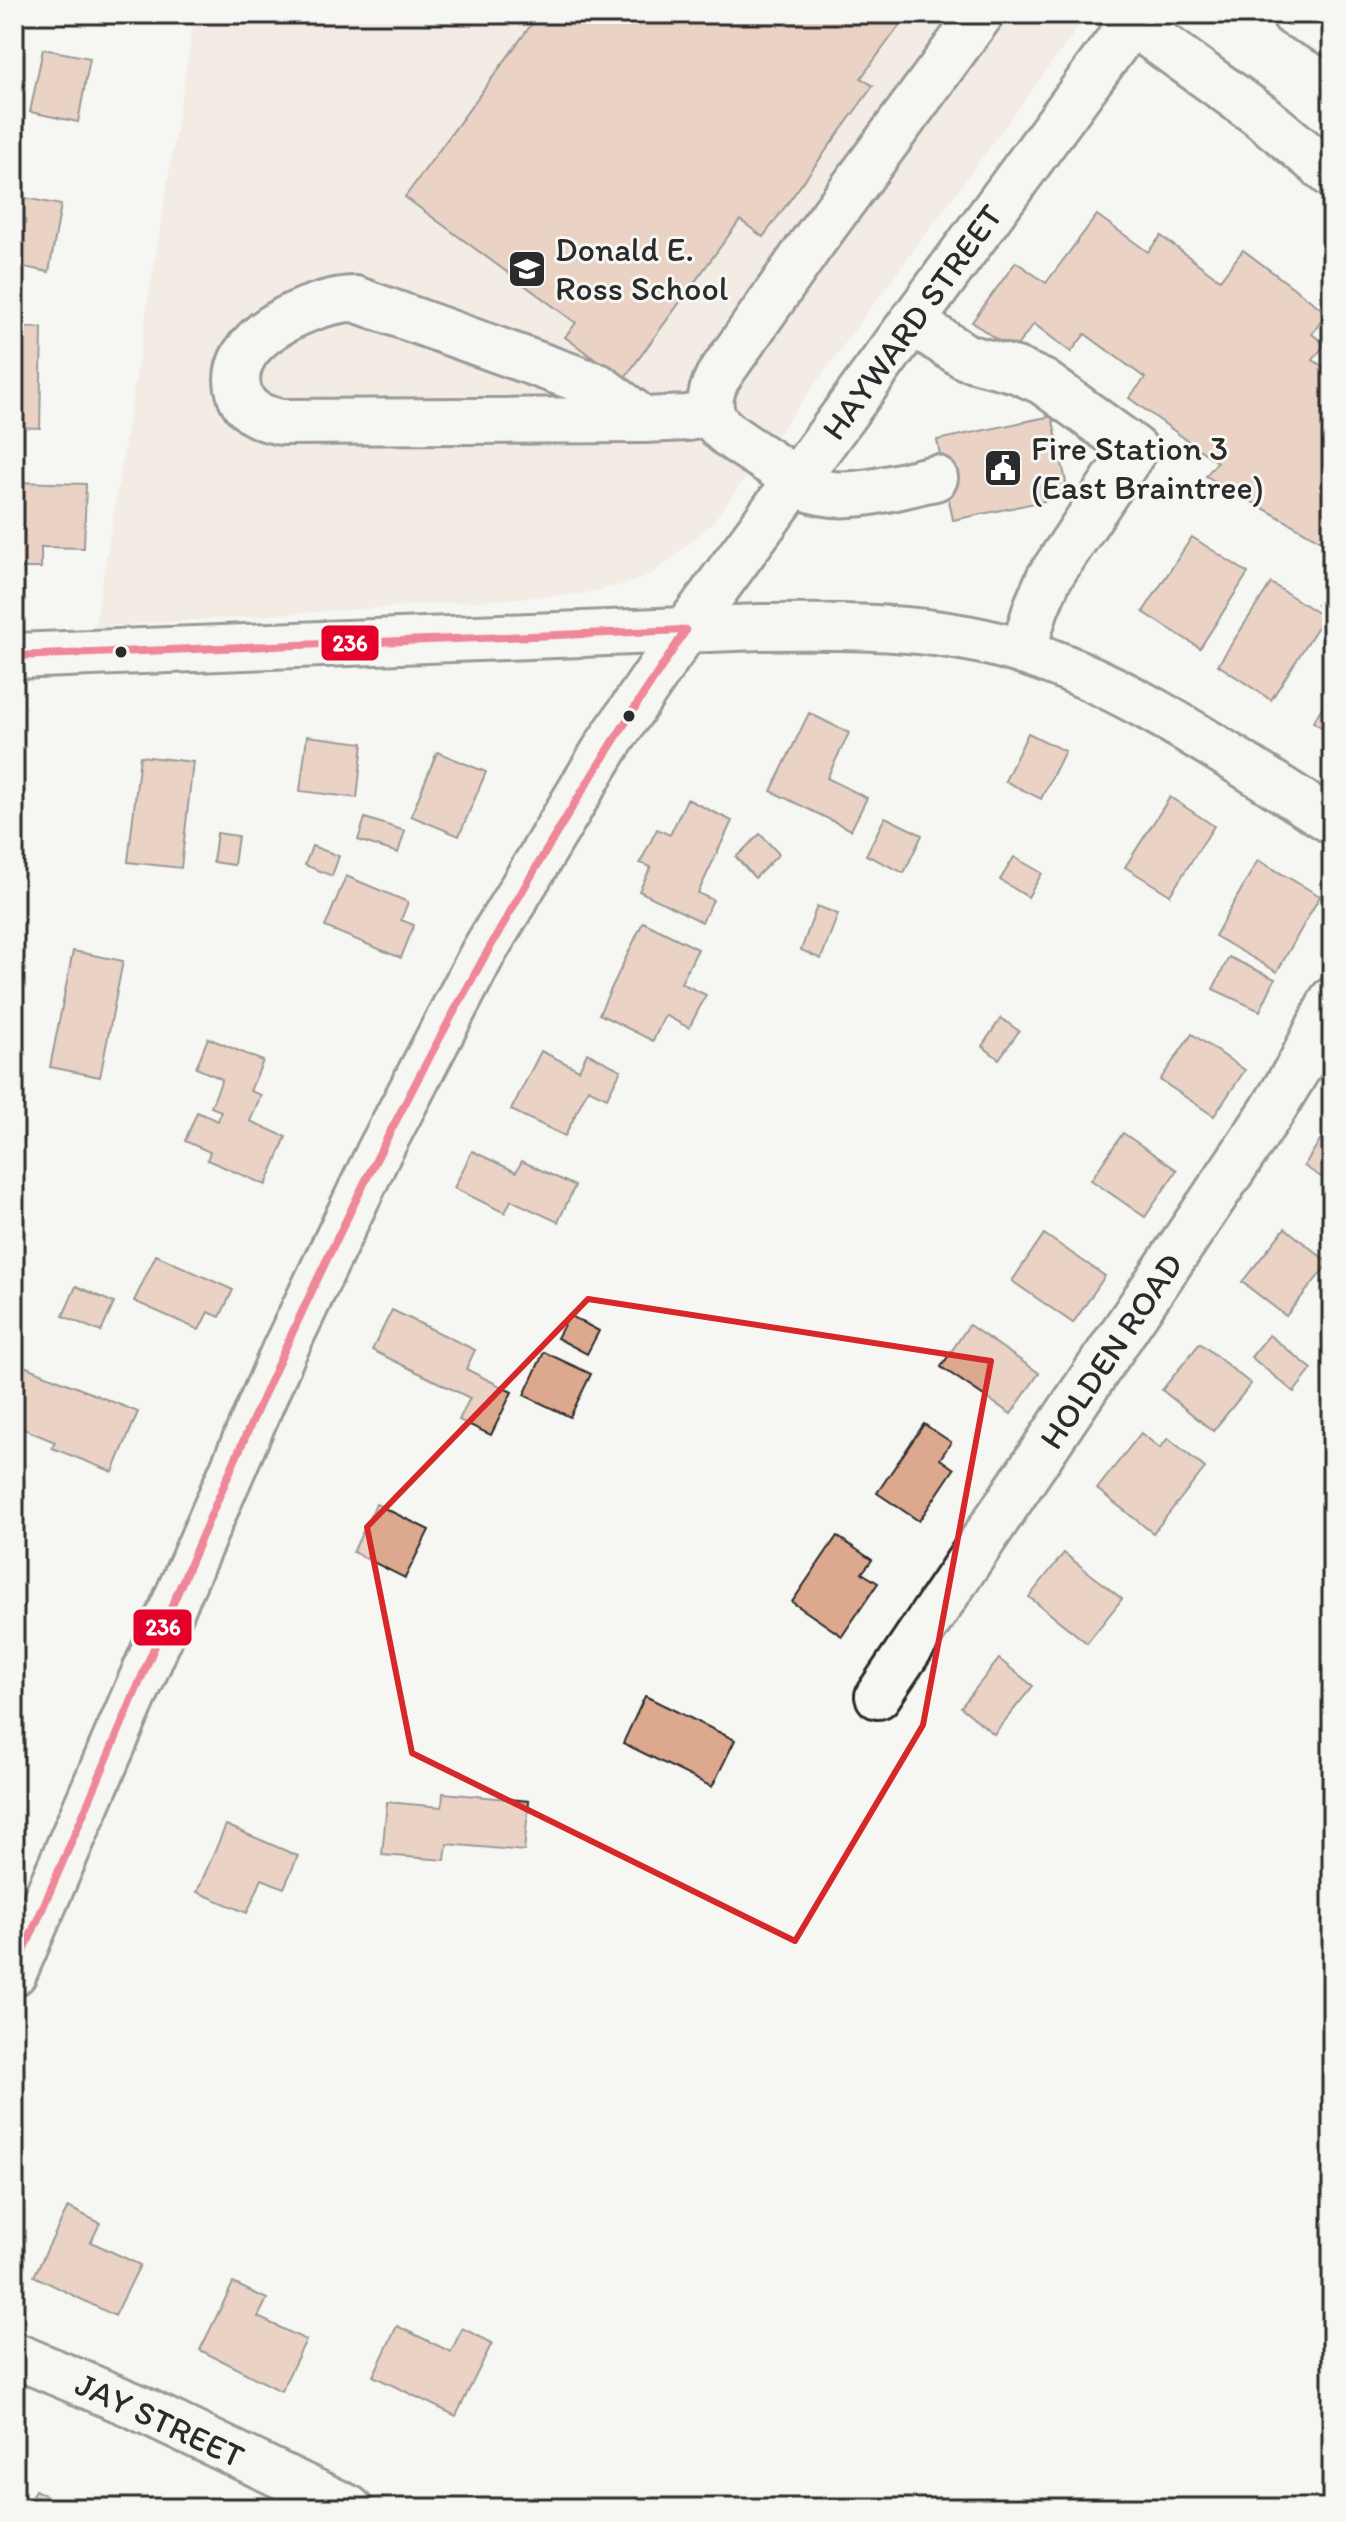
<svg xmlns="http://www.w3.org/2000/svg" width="1346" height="2522" font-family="Itim,sans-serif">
<rect width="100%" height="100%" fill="#f6f6f2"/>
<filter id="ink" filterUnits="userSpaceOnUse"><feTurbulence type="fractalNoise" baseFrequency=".0125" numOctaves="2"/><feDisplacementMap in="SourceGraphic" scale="16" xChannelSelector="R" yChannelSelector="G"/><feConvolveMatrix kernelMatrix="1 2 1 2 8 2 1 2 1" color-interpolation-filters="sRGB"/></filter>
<g filter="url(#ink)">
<!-- built -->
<path fill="#eedfd4" d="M195 14H1088L712 523 655 572 630 583 580 594 95 627Z"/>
<!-- building -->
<g fill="#dca98f" stroke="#2b2b2b" stroke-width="2">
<path d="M539 14H908L861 78 873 86 763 237 740 220 623 380 565 337 576 323 405 197Z"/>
<path d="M43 49 90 58 78 122 30 112Z"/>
<path d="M15 196 61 205 49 272 14 265Z"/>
<path d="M1097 215 1148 252 1161 236 1220 280 1243 250 1327 313 1312 334 1325 344 1313 360 1332 372V547L1206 476 1217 462 1129 398 1145 378 1085 334 1071 352 1034 324 1013 351 972 322 1016 262 1046 283Z"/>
<path d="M14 327 42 328 40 428 14 427Z"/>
<path d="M1052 416 1069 496 953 520 937 440Z"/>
<path d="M14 482 86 484 84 548 41 547V568H14Z"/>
<path d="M1192 537 1248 573 1200 648 1143 612Z"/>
<path d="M1271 583 1324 617 1271 700 1218 665Z"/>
<path d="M1332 584V615L1317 605Z"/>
<path d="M1332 692V734L1313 722Z"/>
<path d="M809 713 849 733 827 778 867 798 851 830 771 791Z"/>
<path d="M1028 733 1065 751 1041 799 1005 781Z"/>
<path d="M307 736 363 743 357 798 300 791Z"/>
<path d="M437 752 486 772 459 836 411 816Z"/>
<path d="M140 756 193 762 181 868 128 862Z"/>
<path d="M1170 797 1214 826 1170 895 1125 867Z"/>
<path d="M687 799 732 821 698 893 713 900 702 922 639 891 651 867 640 863 657 829 670 835Z"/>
<path d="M885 817 922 835 904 873 866 855Z"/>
<path d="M365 818 405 831 398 853 358 840Z"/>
<path d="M217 833 238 836 234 865 213 862Z"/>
<path d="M760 834 779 854 755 878 736 857Z"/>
<path d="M312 846 339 856 332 876 305 865Z"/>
<path d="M1014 857 1042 873 1028 897 1000 880Z"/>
<path d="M1258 860 1320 896 1277 972 1215 936Z"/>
<path d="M346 876 408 902 401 920 414 925 401 958 325 927Z"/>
<path d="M817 906 838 914 821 959 801 950Z"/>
<path d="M643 922 698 949 681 983 706 995 689 1028 665 1015 653 1041 599 1014Z"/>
<path d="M73 951 123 961 100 1077 50 1067Z"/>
<path d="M1229 957 1275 979 1260 1011 1213 989Z"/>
<path d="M1001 1018 1019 1031 999 1059 982 1046Z"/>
<path d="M1192 1034 1245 1070 1214 1116 1160 1080Z"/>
<path d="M208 1038 263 1061 250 1091 261 1095 250 1121 286 1137 266 1185 207 1160 210 1152 185 1141 197 1112 218 1121 221 1111 211 1107 222 1079 196 1068Z"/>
<path d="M541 1051 579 1070 587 1053 621 1070 607 1098 588 1089 565 1136 511 1110Z"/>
<path d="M1332 1121V1184L1304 1166Z"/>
<path d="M1123 1133 1177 1170 1145 1217 1091 1180Z"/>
<path d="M472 1151 516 1172 522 1161 575 1186 558 1222 511 1200 505 1213 454 1188Z"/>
<path d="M1285 1228 1329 1263 1286 1316 1242 1282Z"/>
<path d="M1044 1234 1105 1276 1073 1323 1012 1281Z"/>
<path d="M156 1255 233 1290 220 1317 208 1312 199 1330 134 1301Z"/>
<path d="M76 1286 114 1303 101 1332 63 1316Z"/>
<path d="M392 1310 475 1350 466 1369 512 1392 491 1435 459 1420 470 1398 372 1350Z"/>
<path d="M569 1315 599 1331 587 1354 557 1338Z"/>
<path d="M969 1325 1039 1373 1011 1414 941 1367Z"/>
<path d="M1269 1335 1312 1369 1294 1392 1251 1357Z"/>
<path d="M1200 1343 1251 1384 1213 1431 1162 1390Z"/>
<path d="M544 1352 591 1374 570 1417 524 1395Z"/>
<path d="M14 1362 138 1412 113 1472 52 1448 55 1442 14 1425Z"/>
<path d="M924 1424 951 1442 940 1459 954 1469 919 1521 877 1493Z"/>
<path d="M1141 1433 1160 1448 1168 1438 1205 1468 1153 1533 1097 1489Z"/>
<path d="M376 1504 429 1530 405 1578 353 1552Z"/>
<path d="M837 1536 872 1560 862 1573 878 1583 842 1636 792 1602Z"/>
<path d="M1064 1553 1122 1599 1087 1643 1029 1597Z"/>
<path d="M999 1659 1033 1686 994 1734 961 1707Z"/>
<path d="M645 1696 735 1740 712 1787 623 1743Z"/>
<path d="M443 1793 529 1801 524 1851 447 1844 445 1860 382 1855 387 1802 442 1807Z"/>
<path d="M226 1825 298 1856 284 1888 262 1879 247 1913 197 1892Z"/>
<path d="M68 2207 100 2223 91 2242 140 2265 115 2316 34 2276Z"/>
<path d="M233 2283 267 2299 258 2317 306 2340 281 2391 200 2350Z"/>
<path d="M397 2326 451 2352 462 2328 492 2343 456 2416 373 2376Z"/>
<path d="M35 2490 72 2508H26Z"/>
</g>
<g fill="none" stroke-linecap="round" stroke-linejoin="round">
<!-- minor casing -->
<g stroke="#2b2b2b" stroke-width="50">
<g id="minor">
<path d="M1294 14 1332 34"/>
<path d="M1132 23 1260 115 1332 175"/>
<path d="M912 322 966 357 1016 370 1043 382 1135 449 1049 578 1036 608 1023 652"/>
<path d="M644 420 598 386 355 299C314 299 223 338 239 392 245 412 261 418 281 422L644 420 688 418 711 412"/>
<path d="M935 478C895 486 846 504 807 488 790 476 772 463 754 452 723 432 697 418 718 377L810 246 981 14"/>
<path d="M878 1696 1272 1111 1301 1063 1332 1000"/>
<path d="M14 2355 133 2405 349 2508"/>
</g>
</g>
<!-- major casing -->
<g stroke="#2b2b2b" stroke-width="50">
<g id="major">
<path d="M14 656 760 627C843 626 932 625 1013 649 1124 681 1234 760 1332 821"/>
<path d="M14 1973 284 1351 379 1152 483 953 607 746 686 630 1138 14"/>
</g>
</g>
<!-- minor -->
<use href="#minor" stroke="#f6f6f2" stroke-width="44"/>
<!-- major -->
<use href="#major" stroke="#f6f6f2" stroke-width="44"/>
<!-- bus-1 casing -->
<g stroke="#f6f6f2" stroke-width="14">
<g id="bus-1">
<path d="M14 656 686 630"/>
<path d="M14 1973C121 1734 216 1489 330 1253 434 1037 552 829 686 630"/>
</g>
</g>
<!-- bus-1 -->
<use href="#bus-1" stroke="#e4002b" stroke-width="8"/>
</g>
</g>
<!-- marked area -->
<path d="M0 0H1346V2522H0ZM588 1299 991 1361 923 1725 795 1941 412 1753 367 1527Z" fill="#f6f6f2" fill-opacity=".55" fill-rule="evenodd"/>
<path fill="none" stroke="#d62828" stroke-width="6" stroke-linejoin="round" d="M588 1299 991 1361 923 1725 795 1941 412 1753 367 1527Z"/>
<!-- icons -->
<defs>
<g id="school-square" transform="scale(2)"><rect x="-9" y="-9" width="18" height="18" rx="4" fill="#2b2b2b" stroke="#f6f6f2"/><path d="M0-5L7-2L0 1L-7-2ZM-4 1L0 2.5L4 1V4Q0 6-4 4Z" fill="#fff"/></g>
<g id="civic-square" transform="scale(2)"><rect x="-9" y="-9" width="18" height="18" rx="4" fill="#2b2b2b" stroke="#f6f6f2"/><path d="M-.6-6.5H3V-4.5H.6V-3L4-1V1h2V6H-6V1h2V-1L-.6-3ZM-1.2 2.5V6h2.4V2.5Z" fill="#fff"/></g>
</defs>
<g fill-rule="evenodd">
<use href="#school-square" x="527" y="269"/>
<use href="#civic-square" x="1003" y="468"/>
</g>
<!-- markers -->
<g fill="#2b2b2b" stroke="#f6f6f2" stroke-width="3">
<circle cx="121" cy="652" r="7"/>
<circle cx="629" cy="716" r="7"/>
</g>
<g text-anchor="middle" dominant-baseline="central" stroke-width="6" stroke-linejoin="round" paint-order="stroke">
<!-- poi labels -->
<g font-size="34" fill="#2b2b2b" stroke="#f6f6f2" text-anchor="start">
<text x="555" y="249">Donald E.<tspan x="555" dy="39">Ross School</tspan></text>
<text x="1031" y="448">Fire Station 3<tspan x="1031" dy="39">(East Braintree)</tspan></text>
</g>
<!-- street labels -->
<g font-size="34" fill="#2b2b2b" stroke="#f6f6f2">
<text transform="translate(912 322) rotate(-54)">HAYWARD STREET</text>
<text transform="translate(1111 1351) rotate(-56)">HOLDEN ROAD</text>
<text transform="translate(160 2420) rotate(25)">JAY STREET</text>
</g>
</g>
<g stroke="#f6f6f2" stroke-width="3">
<rect x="320" y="624" width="60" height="38" rx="8" fill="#e4002b"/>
<rect x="132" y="1608" width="61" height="39" rx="8" fill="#e4002b"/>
</g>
<g font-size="22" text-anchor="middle" font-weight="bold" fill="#fff">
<text x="350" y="651">236</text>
<text x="163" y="1635">236</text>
</g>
<!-- margin -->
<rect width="1346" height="2522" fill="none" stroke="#f6f6f2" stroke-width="48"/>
<rect x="24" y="24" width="1298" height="2474" fill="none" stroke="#2b2b2b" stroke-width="3" filter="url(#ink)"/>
</svg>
